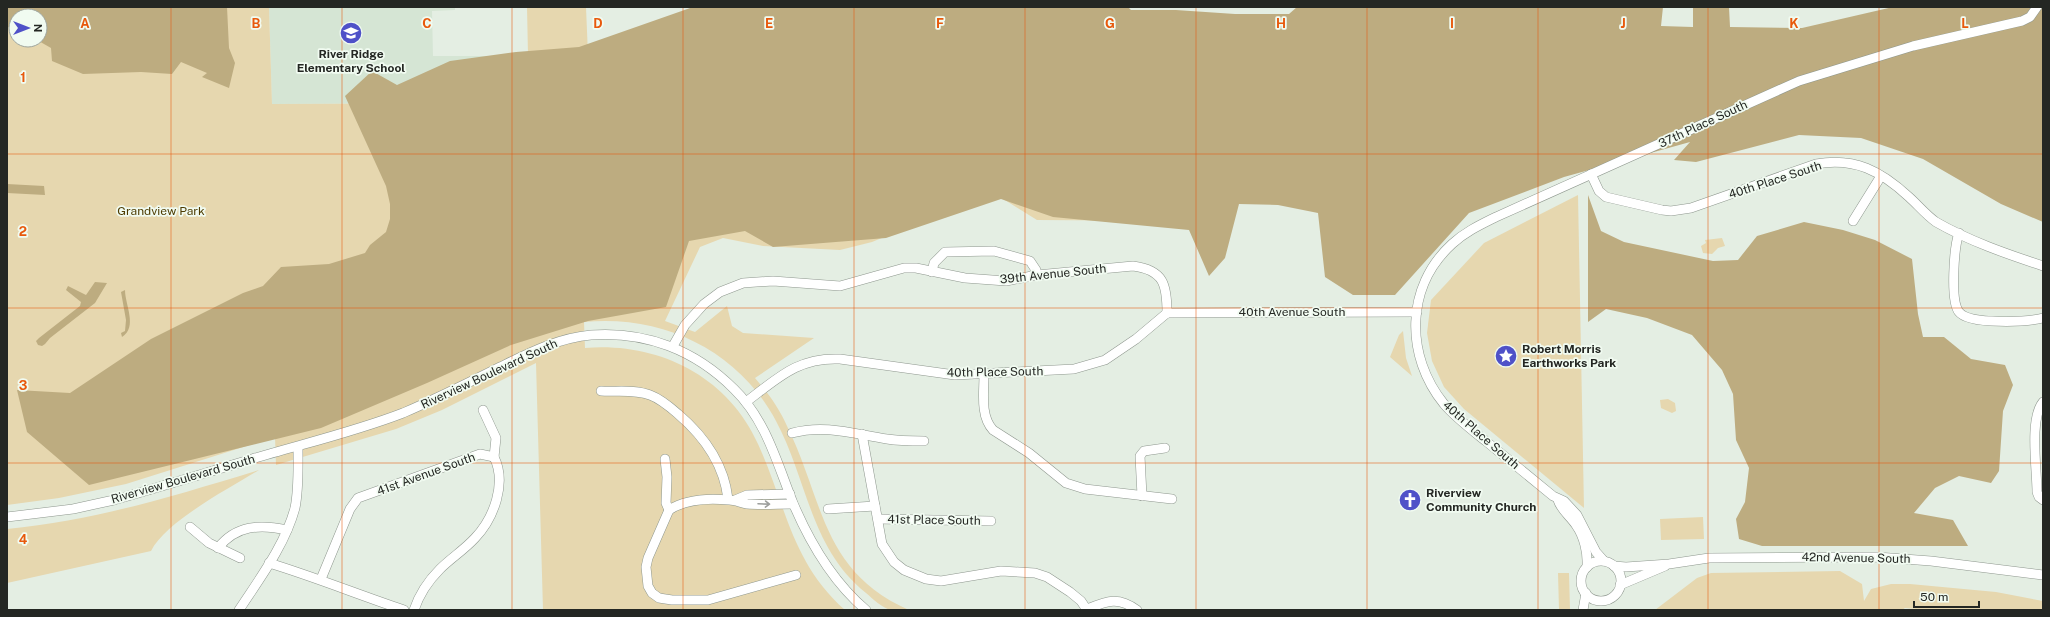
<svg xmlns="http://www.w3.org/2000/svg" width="2050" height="617" font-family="'Public Sans',sans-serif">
<rect width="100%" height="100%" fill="#e4eee3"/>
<!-- built -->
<path fill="#d5e5d4" d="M269 7H455V10L432 11 433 56H528L529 103 272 104Z"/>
<!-- green -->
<g fill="#e6d7af" fill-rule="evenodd">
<path d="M7 7H269L272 104 529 103 527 7H586L588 55 1185 221 1037 220 1000 197 947 211 872 242 840 250 763 246 723 238 700 247 665 321 695 332 727 306 732 326 743 333 814 338 755 378C768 393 779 408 787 426 824 501 821 571 909 610 904 610 896 611 891 610 882 608 873 599 866 593 810 548 808 481 776 421 739 351 663 314 584 322L585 348C657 342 727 375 758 444 786 505 791 562 845 610H543L536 363 442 410 396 429 276 465 275 437 126 484 59 498 7 505ZM16 16H40V40H16Z"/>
<path d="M1578 195 1584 508 1464 409 1444 387 1432 361 1427 333 1431 300 1484 243Z"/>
<path d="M1722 238 1725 246 1718 248 1712 254 1703 253 1701 246 1706 243 1705 240Z"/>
<path d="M1403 331 1406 358 1412 376 1390 357 1399 335Z"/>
<path d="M1668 399 1675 403 1676 411 1672 413 1661 408 1660 400Z"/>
<path d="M259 470C230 488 166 521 151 551L7 583V529C97 520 173 496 259 470Z"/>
<path d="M1703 517 1704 539 1661 540 1660 519Z"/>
<path d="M1840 571 1862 584 1864 601 1871 589 1891 584H1910L1996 592 2043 601V610H1926L1905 608 1902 610H1655L1697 578 1711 573Z"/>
<path d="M1558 573H1569L1570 610H1559Z"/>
</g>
<!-- forest -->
<g fill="#bdac80">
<path d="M7 7H227L229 48 235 63 229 88 202 77 207 73 181 62 172 74 141 72 83 74 52 61 51 48 37 40H40V16H16V28L7 27Z"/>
<path d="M693 7H1128L1131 10H1176L1235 14H1289L1297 7H1663L1661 26 1693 27V7H1729L1730 27 1802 28 1893 7H2043V222L2001 204 1923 159 1861 138 1799 135 1696 162 1674 160 1690 142 1564 177 1469 213 1395 295H1353L1325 277 1318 213 1278 205 1239 204 1225 258 1209 276 1189 230 1053 217 1001 199 886 238 773 247 745 231 689 241 666 307 588 321 511 345 427 383 321 428 89 485 27 432 17 390 70 393 151 339 243 293 263 286 281 267 329 264 365 253 370 245 386 232 390 219V204L386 186 345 96 372 71 397 85 450 61 516 52 579 47Z"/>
<path d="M7 184 44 186 45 195 7 193Z"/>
<path d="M1588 195 1601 231 1624 242 1713 261 1738 260 1757 236 1804 222 1843 230 1875 240 1912 259 1918 314 1923 337H1944L1971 359 2005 365 2013 385 2003 411 1999 471 1991 483 1959 476 1935 488 1914 513 1953 520 1968 546H1762L1739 539 1736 519 1745 502 1749 468 1736 440 1733 394 1722 370 1692 335 1647 318 1606 309 1588 322Z"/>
<path d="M95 282 107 283 95 303 50 338 45 344 42 346 38 345 36 341 39 338 80 306 81 302 66 290 68 286 86 295Z"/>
<path d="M125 290C125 305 138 327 122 337L121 333 125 331 126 320 121 292Z"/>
</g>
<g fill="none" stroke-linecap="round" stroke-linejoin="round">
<!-- minor casing -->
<g stroke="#8e978e" stroke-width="10">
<g id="minor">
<path d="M1591 174 1599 191 1606 197 1662 210 1671 211 1691 208 1816 164C1855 157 1881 171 1909 197 1918 205 1926 215 1936 222 1969 241 2007 254 2043 266"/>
<path d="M1853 221 1881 176"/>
<path d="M1959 233C1954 247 1950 301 1959 312 1969 325 2028 322 2043 318"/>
<path d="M932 272 934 263 945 252 994 251 1030 261 1036 270 1037 275"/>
<path d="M1167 313 1417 312"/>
<path d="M673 346 685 325 704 304 720 292 743 283 773 281 840 286 904 268H916L965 278 1006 281 1037 275 1133 266C1164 270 1167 285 1167 313"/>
<path d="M984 375C984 392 980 416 993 430L1029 453 1066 483 1085 489 1172 499"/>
<path d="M601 391C616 392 635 389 650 395 661 399 670 407 678 414 705 437 724 464 728 499"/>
<path d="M746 402C778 378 798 357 840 359L955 375 1074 369 1105 360 1136 339 1167 313"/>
<path d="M2043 402C2029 419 2037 469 2037 492L2039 497 2043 500"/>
<path d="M792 433C825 424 854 434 887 439 899 441 911 441 924 441"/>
<path d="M862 434 882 544 894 562 904 570 926 579 941 581 1001 571 1035 573 1047 577 1070 592 1081 601 1087 610"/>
<path d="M665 459 667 477 666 503 669 510"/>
<path d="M1142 496 1140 456 1144 451 1165 448"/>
<path d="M735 500 747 495 790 494"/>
<path d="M1558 500C1561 510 1570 516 1576 525 1584 536 1588 553 1587 567"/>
<path d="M828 509 875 506"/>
<path d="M669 510 648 558 646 567 648 586 652 593 659 598 672 600H708L796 575"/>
<path d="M669 510C686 499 709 498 729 500 735 500 741 503 747 504 762 505 778 504 793 504"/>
<path d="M7 517 73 509 114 500C160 487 206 473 252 459 302 444 354 432 403 413 436 399 468 383 500 367 529 353 558 338 591 335 646 331 695 350 734 389 766 420 777 463 793 503 810 543 833 582 866 610"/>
<path d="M878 519 991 521"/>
<path d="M190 527 209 543 240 558"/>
<path d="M218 548C236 525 260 524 287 530"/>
<path d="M1604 561 1596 552 1577 515 1564 501 1553 496C1531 478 1509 460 1487 442 1472 430 1456 418 1444 404 1405 356 1405 287 1452 244 1465 232 1480 225 1496 217L1799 81 1913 46 2022 21 2030 17 2037 7"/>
<circle cx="1601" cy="581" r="20"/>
<path d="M269 563C315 577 359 595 404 610"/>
<path d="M1614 566 1626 567 1669 564 1709 558 1877 557 1931 561 2043 575"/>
<path d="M321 579 350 509 358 498 480 454 494 457 496 438 483 410"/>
<path d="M1620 585 1665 566"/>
<path d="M1087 609C1107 601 1118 596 1137 610"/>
<path d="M239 610C260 578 285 545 295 508 299 488 298 467 298 447"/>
<path d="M414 610C419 595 429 580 440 569 451 558 464 550 475 538 494 518 507 483 494 457"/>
<path d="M1583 610 1586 593"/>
</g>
</g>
<!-- minor -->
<use href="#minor" stroke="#fff" stroke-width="9"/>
</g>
<!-- one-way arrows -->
<defs><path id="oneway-shaft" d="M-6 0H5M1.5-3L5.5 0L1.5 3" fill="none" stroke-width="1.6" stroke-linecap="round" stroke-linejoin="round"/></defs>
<use stroke="#9c9e9c" href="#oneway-shaft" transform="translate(764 504) rotate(2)"/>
<!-- grid -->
<path fill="none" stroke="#e8590c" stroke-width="1" stroke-opacity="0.55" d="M171 7V610M342 7V610M512 7V610M683 7V610M854 7V610M1025 7V610M1196 7V610M1367 7V610M1538 7V610M1708 7V610M1879 7V610M7 154H2043M7 308H2043M7 463H2043"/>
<!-- icons -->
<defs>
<g id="school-disc" transform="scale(1.15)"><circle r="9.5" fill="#4f51c8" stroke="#f1fbf1"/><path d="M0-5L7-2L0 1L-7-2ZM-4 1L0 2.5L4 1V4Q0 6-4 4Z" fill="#fff"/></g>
<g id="sight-disc" transform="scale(1.15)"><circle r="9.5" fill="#4f51c8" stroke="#f1fbf1"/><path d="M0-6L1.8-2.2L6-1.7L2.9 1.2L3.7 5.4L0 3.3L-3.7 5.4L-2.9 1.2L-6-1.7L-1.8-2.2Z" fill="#fff"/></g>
<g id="church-disc" transform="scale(1.15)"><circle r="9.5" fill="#4f51c8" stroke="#f1fbf1"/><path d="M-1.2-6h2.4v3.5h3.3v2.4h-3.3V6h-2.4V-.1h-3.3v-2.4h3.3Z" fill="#fff"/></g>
</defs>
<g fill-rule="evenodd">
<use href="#school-disc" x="351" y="33"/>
<use href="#sight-disc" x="1506" y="356"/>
<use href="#church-disc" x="1410" y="500"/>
</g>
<g text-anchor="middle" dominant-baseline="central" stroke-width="3.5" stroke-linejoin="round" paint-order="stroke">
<!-- poi labels -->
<g font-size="12" font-weight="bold" fill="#242723" stroke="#f1fbf1" text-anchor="start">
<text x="351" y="54" text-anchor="middle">River Ridge<tspan x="351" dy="14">Elementary School</tspan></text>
<text x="1522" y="349">Robert Morris<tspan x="1522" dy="14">Earthworks Park</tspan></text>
<text x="1426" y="493">Riverview<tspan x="1426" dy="14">Community Church</tspan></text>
</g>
<!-- street labels -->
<g font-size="12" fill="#242723" stroke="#f1fbf1">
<text transform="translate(1703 124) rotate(-25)">37th Place South</text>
<text transform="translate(1775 180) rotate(-18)">40th Place South</text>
<text transform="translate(1053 274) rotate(-6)">39th Avenue South</text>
<text x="1292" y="312">40th Avenue South</text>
<text transform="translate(995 372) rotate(-1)">40th Place South</text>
<text transform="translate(489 374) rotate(-25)">Riverview Boulevard South</text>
<text transform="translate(1481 435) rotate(41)">40th Place South</text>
<text transform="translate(426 474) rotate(-20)">41st Avenue South</text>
<text transform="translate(183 479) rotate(-16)">Riverview Boulevard South</text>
<text transform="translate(934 520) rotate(1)">41st Place South</text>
<text transform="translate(1856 558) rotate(1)">42nd Avenue South</text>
</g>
<!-- park labels -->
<g font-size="12" fill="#4d3b01" stroke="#f1fbf1">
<text x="161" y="211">Grandview Park</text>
</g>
</g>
<g font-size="13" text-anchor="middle" font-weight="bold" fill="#e8590c" stroke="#f1fbf1" stroke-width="3.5" stroke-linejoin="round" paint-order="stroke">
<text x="85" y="28">A</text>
<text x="256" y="28">B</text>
<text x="427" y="28">C</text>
<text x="598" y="28">D</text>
<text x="769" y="28">E</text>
<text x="940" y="28">F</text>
<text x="1110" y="28">G</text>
<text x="1281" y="28">H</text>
<text x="1452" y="28">I</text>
<text x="1623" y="28">J</text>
<text x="1794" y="28">K</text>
<text x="1965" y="28">L</text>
<text x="23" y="82">1</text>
<text x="23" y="236">2</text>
<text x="23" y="390">3</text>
<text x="23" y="544">4</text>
</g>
<!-- border -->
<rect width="2050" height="617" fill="none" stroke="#242723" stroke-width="16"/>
<!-- north arrow -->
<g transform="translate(28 28) rotate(90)"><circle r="19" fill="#f1fbf1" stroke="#9fa69f"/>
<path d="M0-3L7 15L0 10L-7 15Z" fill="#4f51c8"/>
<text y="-6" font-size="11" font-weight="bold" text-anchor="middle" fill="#242723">N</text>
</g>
<!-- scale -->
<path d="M1914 601v6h65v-6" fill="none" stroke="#242723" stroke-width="2"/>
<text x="1920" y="601" font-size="12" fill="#242723" stroke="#f1fbf1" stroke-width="3" paint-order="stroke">50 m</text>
</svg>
